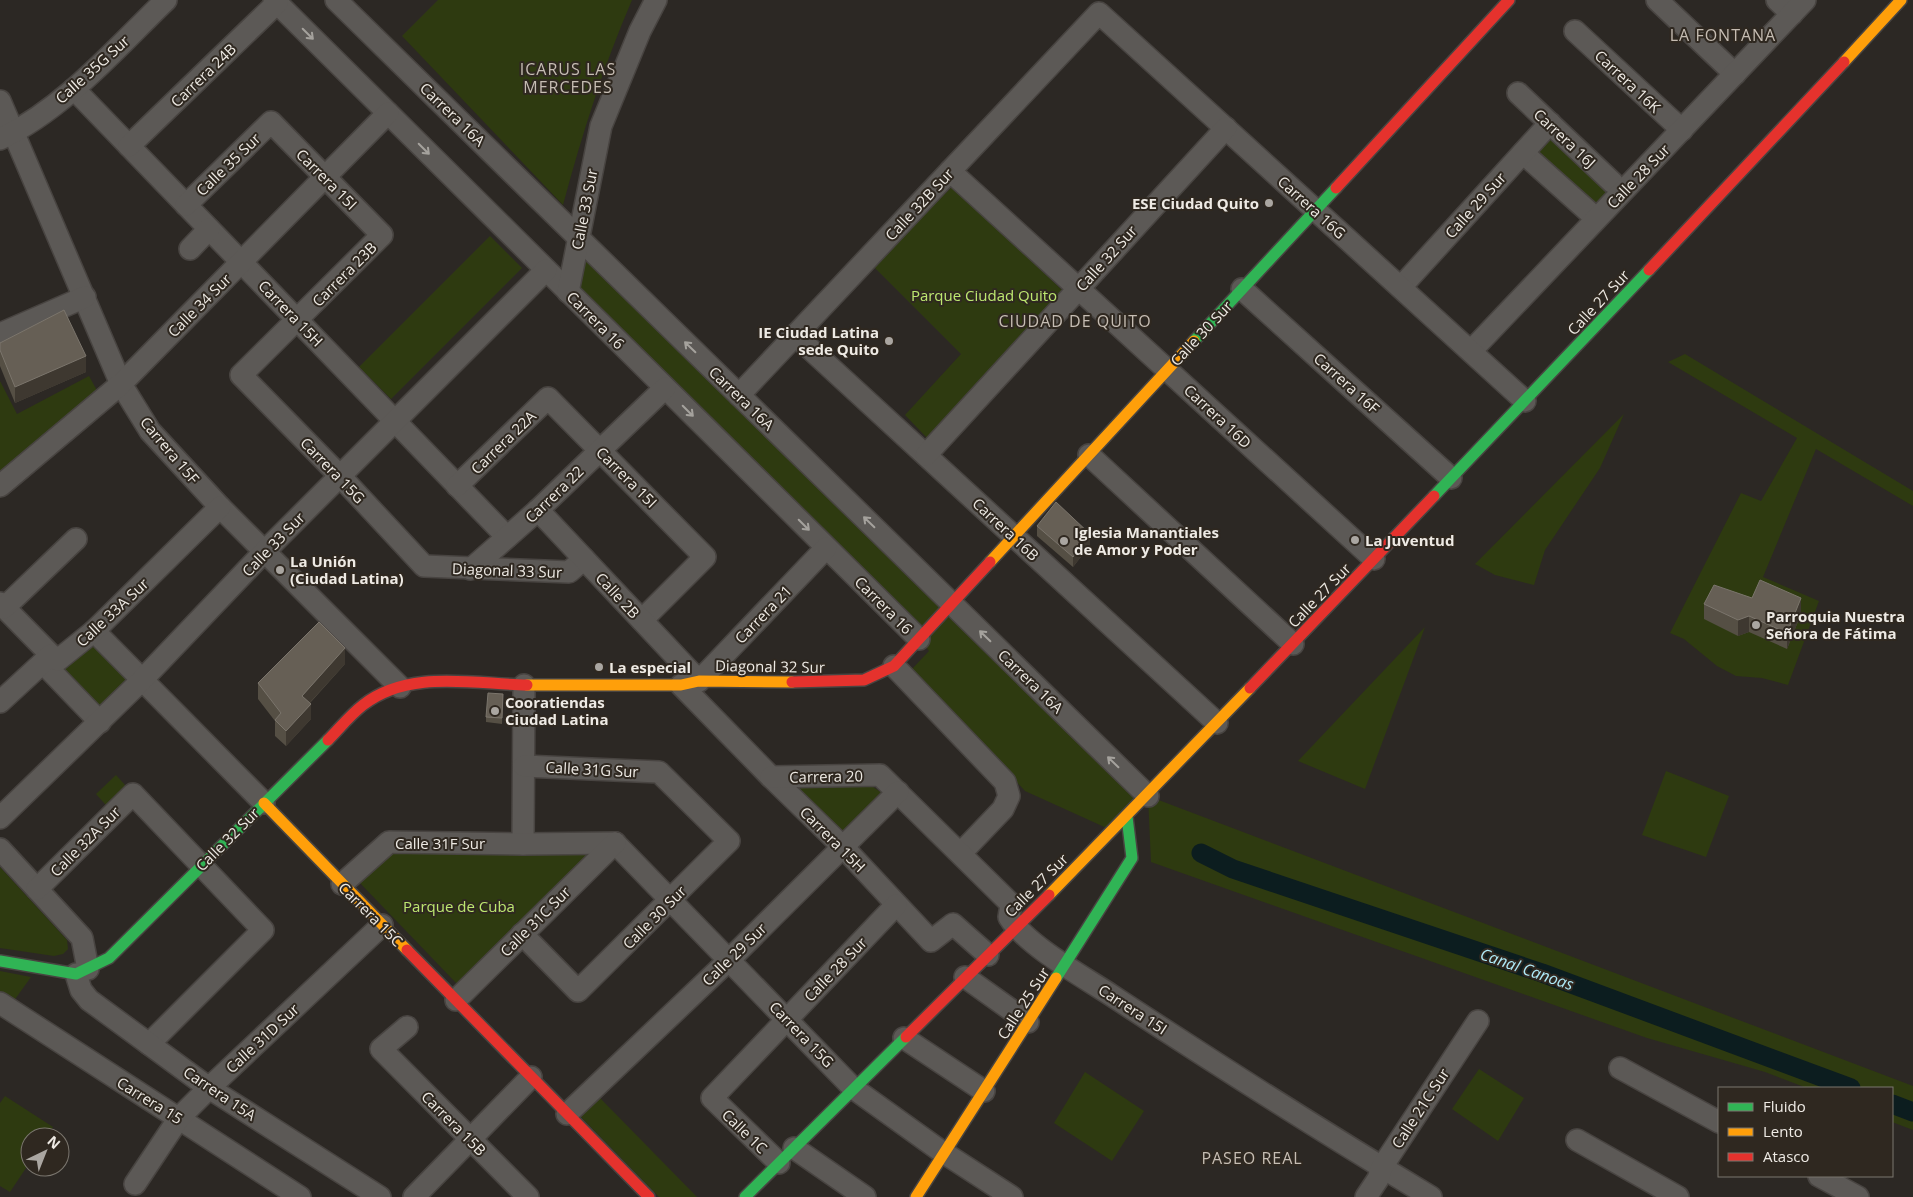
<svg xmlns="http://www.w3.org/2000/svg" width="1913" height="1197" font-family="'Open Sans',sans-serif">
<rect width="100%" height="100%" fill="#2c2824"/>
<!-- green -->
<g fill="#2e3a10">
<path d="M438 0H632C603 67 582 135 563 205L402 36Z"/>
<path d="M1551 132 1613 189 1593 211 1530 154Z"/>
<path d="M953 186 1065 293 927 438 905 415 961 354 872 265Z"/>
<path d="M490 236 522 268 391 399 359 367Z"/>
<path d="M587 252 1148 796 1913 1086V1130L1892 1122V1088H1807L1765 1072 1647 1038 1151 862 1148 796 1111 830 1025 791 912 669 929 651 919 639 568 292Z"/>
<path d="M1685 354 1913 491V506L1816 449 1763 577 1819 601 1788 685 1762 678 1736 676 1717 666 1684 639 1670 633 1741 493 1761 501 1797 438 1668 362Z"/>
<path d="M89 376 100 396 0 477V381L17 414Z"/>
<path d="M1624 414 1600 468 1545 550 1534 585 1495 575 1475 564Z"/>
<path d="M1425 627 1365 789 1298 761Z"/>
<path d="M86 638 132 684 104 710 60 664Z"/>
<path d="M1666 771 1729 796 1706 857 1642 835Z"/>
<path d="M116 775 133 794 113 813 96 794Z"/>
<path d="M791 787H873L885 795 843 835Z"/>
<path d="M390 849 596 853 458 985 358 881Z"/>
<path d="M0 867 67 940 68 949 63 954 54 956 0 948Z"/>
<path d="M0 971 31 977 8 1009 0 1003Z"/>
<path d="M1479 1069 1524 1098 1498 1141 1452 1109Z"/>
<path d="M1085 1072 1144 1111 1112 1161 1054 1123Z"/>
<path d="M5 1096 53 1127 47 1137H30V1162L10 1192 0 1186V1103Z"/>
<path d="M600 1098 697 1197H659L581 1117Z"/>
</g>
<g fill="none" stroke-linecap="round" stroke-linejoin="round">
<!-- canal -->
<g stroke="#0c1d1f" stroke-width="19">
<path d="M1201 853 1233 869 1542 973 1851 1088"/>
<path d="M1892 1104 1913 1112"/>
</g>
<!-- street casing -->
<g stroke="#484441" stroke-width="24">
<g id="street">
<path d="M274 0 919 639"/>
<path d="M336 0 1148 796"/>
<path d="M1657 0 1735 74"/>
<path d="M1777 0 1792 14"/>
<path d="M1575 31 1682 130"/>
<path d="M74 89 507 537"/>
<path d="M1518 93 1613 183"/>
<path d="M0 101 121 384 150 431 220 507 400 687"/>
<path d="M0 139C64 109 116 48 166 0"/>
<path d="M129 146 277 3"/>
<path d="M1523 153 1589 212"/>
<path d="M950 171 1374 559"/>
<path d="M186 205 271 122 382 235 241 375 340 476 424 566 569 572 584 559"/>
<path d="M190 249 209 229"/>
<path d="M1401 287 1550 123"/>
<path d="M1242 289 1451 478"/>
<path d="M568 292 601 126 640 31 656 0"/>
<path d="M0 334 85 297"/>
<path d="M795 335 1217 723"/>
<path d="M1471 351 1805 0"/>
<path d="M739 395 1099 13 1525 401"/>
<path d="M926 455 1226 128"/>
<path d="M1089 455 1293 644"/>
<path d="M0 486 121 384 388 113"/>
<path d="M457 486 548 398 705 557 642 620"/>
<path d="M538 510 699 681 826 548"/>
<path d="M471 569 538 510 665 388"/>
<path d="M0 603 51 655"/>
<path d="M4 608 76 539"/>
<path d="M94 631 264 803"/>
<path d="M43 663 100 722"/>
<path d="M894 666 1005 782 1009 796 1003 809 961 853"/>
<path d="M681 685 771 777 844 848 931 941 953 924 988 955"/>
<path d="M0 702 51 655 58 660 94 631 220 507"/>
<path d="M771 777 880 775 1009 902 1011 905 1009 917C1026 945 1082 976 1111 995 1216 1064 1323 1132 1431 1197"/>
<path d="M0 818 142 680 264 552 546 270"/>
<path d="M615 843 853 1088 938 1149 1012 1197"/>
<path d="M523 844 524 685"/>
<path d="M0 849 82 938 88 969"/>
<path d="M342 884 389 842 523 844 615 843"/>
<path d="M37 889 133 794 263 930 149 1044"/>
<path d="M522 934 578 991 729 841 659 772 524 766"/>
<path d="M76 974 81 990 89 1000 209 1088 380 1197"/>
<path d="M965 977 1028 1022"/>
<path d="M456 1000 615 843"/>
<path d="M0 1003 300 1197"/>
<path d="M407 1027 381 1049 528 1197"/>
<path d="M904 1038 984 1091"/>
<path d="M1620 1068 1719 1122"/>
<path d="M567 1114 729 960 898 792"/>
<path d="M1577 1140 1678 1197"/>
<path d="M794 1148 865 1197"/>
<path d="M779 1163 712 1098 896 905"/>
<path d="M1819 1176 1858 1197"/>
<path d="M135 1184 179 1118 209 1088 382 925"/>
<path d="M414 1197 531 1077"/>
<path d="M1366 1197 1378 1179 1382 1167 1478 1021"/>
</g>
</g>
<!-- fast casing -->
<g stroke="#484441" stroke-width="14">
<g id="fast">
<path d="M1194 341 1336 188"/>
<path d="M1434 496 1649 270"/>
<path d="M0 961 76 974 109 958 328 740"/>
<path d="M1056 978 1132 858 1127 817"/>
<path d="M745 1197 906 1037"/>
</g>
</g>
<!-- slow casing -->
<g stroke="#484441" stroke-width="14">
<g id="slow">
<path d="M1844 62 1901 0"/>
<path d="M990 562 1194 341"/>
<path d="M527 685H681L699 681 792 682"/>
<path d="M264 803 407 950"/>
<path d="M1049 895 1250 688"/>
<path d="M916 1197 1056 978"/>
</g>
</g>
<!-- jam casing -->
<g stroke="#484441" stroke-width="14">
<g id="jam">
<path d="M1336 188 1509 0"/>
<path d="M1649 270 1844 62"/>
<path d="M792 682 864 680 894 666 990 562"/>
<path d="M1250 688 1434 496"/>
<path d="M328 740C339 729 350 715 363 705 409 669 473 684 527 685"/>
<path d="M407 950 649 1197"/>
<path d="M906 1037 1049 895"/>
</g>
</g>
<!-- street -->
<use href="#street" stroke="#5c5956" stroke-width="21"/>
<!-- fast -->
<use href="#fast" stroke="#30b455" stroke-width="11"/>
<!-- slow -->
<use href="#slow" stroke="#ff9f0a" stroke-width="11"/>
<!-- jam -->
<use href="#jam" stroke="#e5322d" stroke-width="11"/>
</g>
<!-- wall -->
<g fill="#554f44">
<path d="M0 343 86 372 15 403 0 366Z"/>
<path d="M1037 526 1090 545 1073 567 1037 536Z"/>
<path d="M1752 598 1801 614 1787 649 1749 632 1738 636 1704 619V604Z"/>
<path d="M345 664 310 703 311 719 286 746 275 736V721L258 699V683Z"/>
<path d="M503 694 502 724 486 722V717Z"/>
</g>
<!-- shaded-wall -->
<g fill="#3e3830">
<path d="M86 356V372L15 403V387Z"/>
<path d="M1090 534V545L1073 567V557Z"/>
<path d="M1801 598V614L1787 649V633Z"/>
<path d="M1749 616V632L1738 636V620Z"/>
<path d="M345 648V664L302 711V696Z"/>
<path d="M311 704V719L286 746V731Z"/>
</g>
<!-- building -->
<g fill="#665f55" stroke="#7b756c">
<path d="M64 310 86 356 15 387 0 350V343Z"/>
<path d="M1056 502 1090 534 1073 557 1037 526Z"/>
<path d="M1760 580 1801 598 1787 633 1749 616 1738 620 1704 604 1714 585 1752 598Z"/>
<path d="M319 622 345 648 302 696 311 704 286 731 275 720 281 713 258 683Z"/>
<path d="M488 693 503 694 502 718 486 717Z"/>
</g>
<!-- one-way arrows -->
<defs><path id="oneway-shaft" d="M-6 0H5M1.5-3L5.5 0L1.5 3" fill="none" stroke-width="1.6" stroke-linecap="round" stroke-linejoin="round" transform="scale(1.25)"/></defs>
<g stroke="#a5a29d">
<use href="#oneway-shaft" transform="translate(308 34) rotate(45)"/>
<use href="#oneway-shaft" transform="translate(424 149) rotate(45)"/>
<use href="#oneway-shaft" transform="translate(690 347) rotate(-136)"/>
<use href="#oneway-shaft" transform="translate(688 411) rotate(45)"/>
<use href="#oneway-shaft" transform="translate(869 522) rotate(-136)"/>
<use href="#oneway-shaft" transform="translate(804 525) rotate(45)"/>
<use href="#oneway-shaft" transform="translate(985 636) rotate(-136)"/>
<use href="#oneway-shaft" transform="translate(1113 762) rotate(-136)"/>
</g>
<!-- markers -->
<g fill="#aaa6a1" stroke="#2f2820" stroke-width="2">
<circle cx="1269" cy="203" r="5"/>
<circle cx="889" cy="341" r="5"/>
<circle cx="1355" cy="540" r="5"/>
<circle cx="1064" cy="541" r="5"/>
<circle cx="280" cy="570" r="5"/>
<circle cx="1756" cy="625" r="5"/>
<circle cx="599" cy="667" r="5"/>
<circle cx="495" cy="711" r="5"/>
</g>
<g text-anchor="middle" dominant-baseline="central" stroke-width="4" stroke-linejoin="round" paint-order="stroke">
<!-- street labels -->
<g font-size="15" fill="#eeeae4" stroke="#2f2820">
<text transform="translate(92 69) rotate(-42)">Calle 35G Sur</text>
<text transform="translate(203 75) rotate(-44)">Carrera 24B</text>
<text transform="translate(1628 81) rotate(43)">Carrera 16K</text>
<text transform="translate(453 114) rotate(44)">Carrera 16A</text>
<text transform="translate(1565 138) rotate(43)">Carrera 16J</text>
<text transform="translate(228 164) rotate(-44)">Calle 35 Sur</text>
<text transform="translate(1638 176) rotate(-46)">Calle 28 Sur</text>
<text transform="translate(327 179) rotate(45)">Carrera 15I</text>
<text transform="translate(919 204) rotate(-47)">Calle 32B Sur</text>
<text transform="translate(1475 205) rotate(-48)">Calle 29 Sur</text>
<text transform="translate(1312 207) rotate(42)">Carrera 16G</text>
<text transform="translate(584 209) rotate(-79)">Calle 33 Sur</text>
<text transform="translate(1106 258) rotate(-48)">Calle 32 Sur</text>
<text transform="translate(344 274) rotate(-45)">Carrera 23B</text>
<text transform="translate(1598 302) rotate(-47)">Calle 27 Sur</text>
<text transform="translate(199 305) rotate(-45)">Calle 34 Sur</text>
<text transform="translate(291 313) rotate(46)">Carrera 15H</text>
<text transform="translate(596 320) rotate(45)">Carrera 16</text>
<text transform="translate(1201 333) rotate(-47)">Calle 30 Sur</text>
<text transform="translate(1347 383) rotate(42)">Carrera 16F</text>
<text transform="translate(742 398) rotate(44)">Carrera 16A</text>
<text transform="translate(1218 416) rotate(43)">Carrera 16D</text>
<text transform="translate(503 442) rotate(-44)">Carrera 22A</text>
<text transform="translate(170 450) rotate(50)">Carrera 15F</text>
<text transform="translate(333 470) rotate(46)">Carrera 15G</text>
<text transform="translate(627 477) rotate(45)">Carrera 15I</text>
<text transform="translate(554 494) rotate(-44)">Carrera 22</text>
<text transform="translate(1006 529) rotate(43)">Carrera 16B</text>
<text transform="translate(273 544) rotate(-46)">Calle 33 Sur</text>
<text transform="translate(507 570) rotate(2)">Diagonal 33 Sur</text>
<text transform="translate(618 595) rotate(47)">Calle 2B</text>
<text transform="translate(1319 595) rotate(-46)">Calle 27 Sur</text>
<text transform="translate(884 605) rotate(45)">Carrera 16</text>
<text transform="translate(112 612) rotate(-43)">Calle 33A Sur</text>
<text transform="translate(763 614) rotate(-46)">Carrera 21</text>
<text transform="translate(770 666) rotate(1)">Diagonal 32 Sur</text>
<text transform="translate(1031 681) rotate(44)">Carrera 16A</text>
<text transform="translate(592 769) rotate(3)">Calle 31G Sur</text>
<text transform="translate(826 776) rotate(-1)">Carrera 20</text>
<text transform="translate(227 839) rotate(-45)">Calle 32 Sur</text>
<text transform="translate(833 839) rotate(45)">Carrera 15H</text>
<text transform="translate(85 841) rotate(-45)">Calle 32A Sur</text>
<text x="440" y="843">Calle 31F Sur</text>
<text transform="translate(1036 885) rotate(-45)">Calle 27 Sur</text>
<text transform="translate(371 914) rotate(45)">Carrera 15C</text>
<text transform="translate(654 917) rotate(-45)">Calle 30 Sur</text>
<text transform="translate(535 921) rotate(-45)">Calle 31C Sur</text>
<text transform="translate(734 954) rotate(-44)">Calle 29 Sur</text>
<text transform="translate(835 969) rotate(-46)">Calle 28 Sur</text>
<text transform="translate(1023 1003) rotate(-57)">Calle 25 Sur</text>
<text transform="translate(1133 1009) rotate(33)">Carrera 15I</text>
<text transform="translate(802 1034) rotate(46)">Carrera 15G</text>
<text transform="translate(262 1038) rotate(-43)">Calle 31D Sur</text>
<text transform="translate(220 1093) rotate(34)">Carrera 15A</text>
<text transform="translate(150 1100) rotate(32)">Carrera 15</text>
<text transform="translate(1420 1108) rotate(-57)">Calle 21C Sur</text>
<text transform="translate(454 1123) rotate(45)">Carrera 15B</text>
<text transform="translate(745 1131) rotate(44)">Calle 1C</text>
</g>
<!-- poi labels -->
<g font-size="15" font-weight="bold" fill="#eeeae4" stroke="#2f2820" text-anchor="start">
<text x="1259" y="203" text-anchor="end">ESE Ciudad Quito</text>
<text x="879" y="332" text-anchor="end">IE Ciudad Latina<tspan x="879" dy="17">sede Quito</tspan></text>
<text x="1074" y="532">Iglesia Manantiales<tspan x="1074" dy="17">de Amor y Poder</tspan></text>
<text x="1365" y="540">La Juventud</text>
<text x="290" y="561">La Unión<tspan x="290" dy="17">(Ciudad Latina)</tspan></text>
<text x="1766" y="616">Parroquia Nuestra<tspan x="1766" dy="17">Señora de Fátima</tspan></text>
<text x="609" y="667">La especial</text>
<text x="505" y="702">Cooratiendas<tspan x="505" dy="17">Ciudad Latina</tspan></text>
</g>
<!-- park labels -->
<g font-size="15" fill="#bde770" stroke="#2f2820">
<text x="984" y="295">Parque Ciudad Quito</text>
<text x="459" y="906">Parque de Cuba</text>
</g>
<!-- neighbourhood labels -->
<g font-size="16" letter-spacing="1" fill="#c6bdb3" stroke="#2f2820">
<text x="1723" y="35">LA FONTANA</text>
<text x="568" y="69">ICARUS LAS<tspan x="568" dy="18">MERCEDES</tspan></text>
<text x="1075" y="321">CIUDAD DE QUITO</text>
<text x="1252" y="1158">PASEO REAL</text>
</g>
<!-- water labels -->
<g font-size="16" font-style="italic" fill="#afeaf7" stroke="#2f2820">
<text transform="translate(1527 969) rotate(19)">Canal Canoas</text>
</g>
</g>
<!-- legend -->
<rect x="1718" y="1087" width="175" height="90" fill="#2f2820" stroke="#7b766e"/>
<rect x="1728" y="1103" width="25" height="8" fill="#30b455" stroke="#7b766e"/>
<text x="1763" y="1112" font-size="15" fill="#eeeae4">Fluido</text>
<rect x="1728" y="1128" width="25" height="8" fill="#ff9f0a" stroke="#7b766e"/>
<text x="1763" y="1137" font-size="15" fill="#eeeae4">Lento</text>
<rect x="1728" y="1153" width="25" height="8" fill="#e5322d" stroke="#7b766e"/>
<text x="1763" y="1162" font-size="15" fill="#eeeae4">Atasco</text>
<!-- north arrow -->
<g transform="translate(45 1152) rotate(43)"><circle r="24" fill="#2f2820" stroke="#7b766e"/>
<path d="M0-4L9 19L0 12L-9 19Z" fill="#aaa6a1"/>
<text y="-8" font-size="14" font-weight="bold" text-anchor="middle" fill="#eeeae4">N</text>
</g>
</svg>
